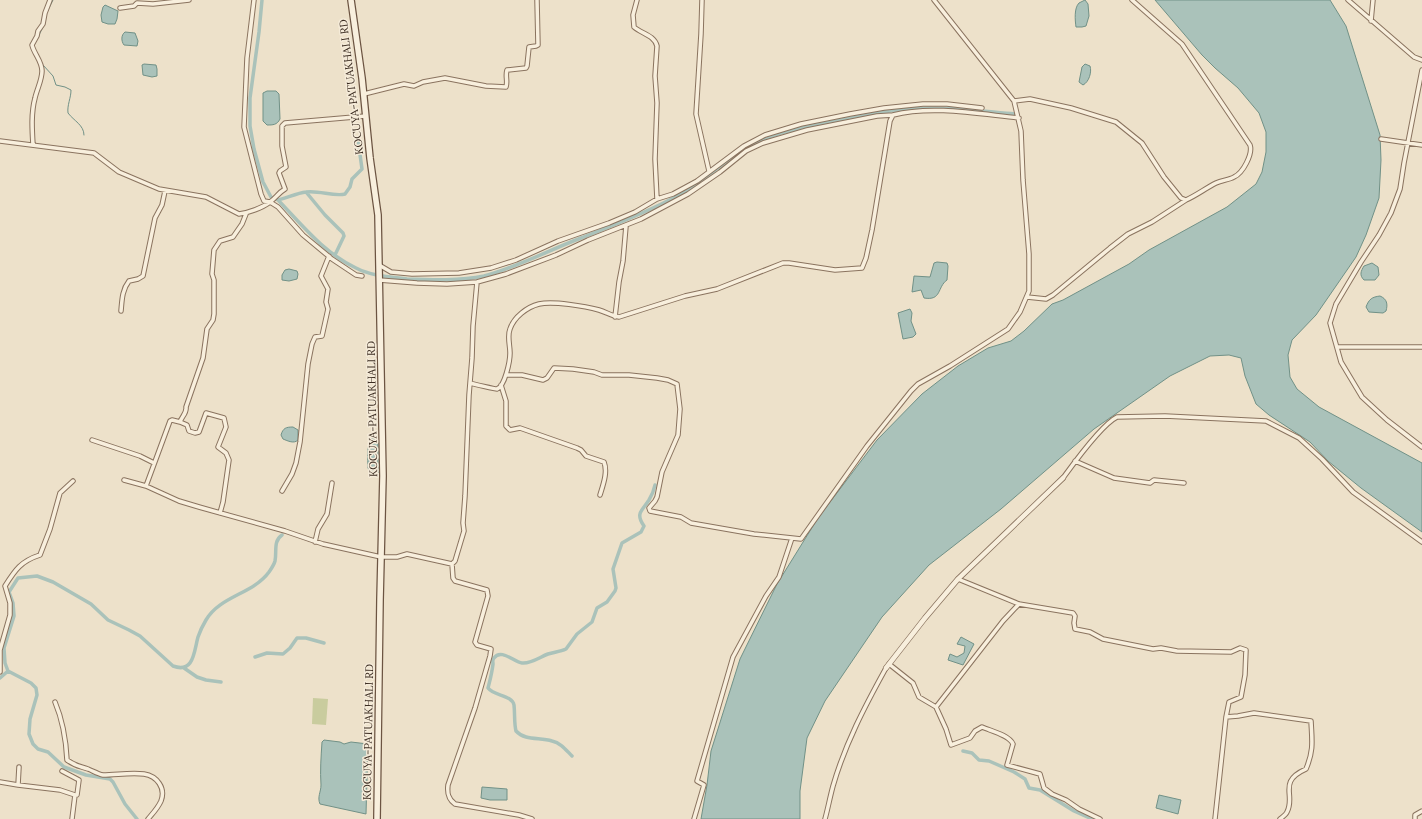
<svg xmlns="http://www.w3.org/2000/svg" width="1422" height="819" font-family="Lora,serif">
  <style>
    .green { fill: #c9cc9e }
    .water { fill: #aac2ba; stroke: #719187 }
    .lines { fill: none; stroke-linecap: round; stroke-linejoin: round }
    .stream { stroke: #719187; stroke-width: 1 }
    .canal { stroke: #aac2ba; stroke-width: 3.5 }
    .minor-casing { stroke: #8a735f; stroke-width: 5.5 }
    .tertiary-casing { stroke: #8a735f; stroke-width: 6 }
    .secondary-casing { stroke: #6c5442; stroke-width: 8 }
    .minor { stroke: #f8efdd; stroke-width: 3.5 }
    .tertiary { stroke: #f8efdd; stroke-width: 4.5 }
    .secondary { stroke: #f8efdd; stroke-width: 5.5 }
    .labels { text-anchor: middle; dominant-baseline: central; stroke-width: 3; stroke-linejoin: round; paint-order: stroke }
    .street-label { font-size: 11px; fill: #3b2c21; stroke: #f5ebd9 }
  </style>
  <rect width="100%" height="100%" fill="#ede1ca"/>
  <path class="green" d="M 313,698 L 328,699 L 326,725 L 312,724 Z"/>
  <path class="water" d="M 1085,0 L 1088,4 L 1089,16 L 1086,26 L 1082,27 L 1076,27 C 1075,20 1074,8 1079,3 C 1081,2 1083,1 1085,0 Z
    M 1155,0 L 1330,0 L 1346,26 L 1380,135 L 1381,160 L 1379,198 L 1366,235 L 1356,257 L 1316,315 L 1292,340 L 1288,355 L 1290,377 L 1297,389 L 1319,407 L 1422,463 L 1422,532 L 1361,488 L 1328,461 L 1310,442 L 1269,415 L 1256,404 L 1245,376 L 1241,358 L 1229,355 L 1210,356 L 1170,376 L 1094,429 L 1001,509 L 929,565 L 882,617 L 825,701 L 807,738 L 800,791 L 800,819 L 701,819 L 707,785 L 711,751 L 740,659 L 777,584 L 818,518 L 877,440 L 922,394 L 958,366 L 988,348 L 1011,341 L 1024,331 L 1052,304 L 1063,300 L 1129,264 L 1149,250 L 1227,207 L 1256,184 L 1262,172 L 1266,152 L 1266,132 L 1259,113 L 1238,88 L 1215,68 L 1202,55 Z
    M 105,5 L 118,11 L 117,19 L 115,24 L 108,24 L 102,22 L 101,15 L 103,7 Z
    M 125,32 L 135,33 L 138,41 L 137,46 L 124,45 C 121,41 121,35 125,32 Z
    M 144,64 L 156,65 L 157,69 L 157,76 L 152,77 L 143,75 L 142,65 Z
    M 1085,64 L 1090,66 C 1092,72 1089,82 1083,85 L 1079,82 L 1082,67 Z
    M 267,91 L 276,91 L 279,94 L 280,119 C 277,125 273,125 267,125 L 263,121 L 263,93 Z
    M 937,262 L 947,263 L 948,266 L 947,280 C 937,287 942,301 924,298 L 921,290 L 912,292 L 914,276 L 930,277 L 934,263 Z
    M 1372,263 L 1378,267 L 1379,275 L 1375,280 L 1364,280 C 1359,275 1361,271 1364,266 Z
    M 285,270 L 289,269 L 297,271 L 298,274 L 297,279 L 289,281 L 282,280 L 282,275 Z
    M 1380,296 C 1387,299 1388,304 1386,311 L 1383,313 L 1369,312 L 1366,307 C 1369,299 1372,297 1380,296 Z
    M 910,309 L 912,313 L 911,321 L 916,334 L 913,337 L 903,339 L 898,313 Z
    M 293,427 L 298,430 L 298,440 C 294,444 288,441 283,439 L 281,435 C 283,428 286,427 293,427 Z
    M 372,438 L 377,440 L 378,443 L 378,473 L 376,475 L 371,474 L 370,471 L 368,468 C 368,459 366,445 372,438 Z
    M 961,637 L 974,644 L 963,665 L 948,660 L 950,654 L 957,657 L 964,653 L 965,646 L 957,644 Z
    M 324,740 L 340,742 L 344,744 L 351,742 L 368,744 L 366,814 L 320,804 C 317,797 321,792 321,785 C 320,771 321,757 322,742 Z
    M 482,787 L 507,789 L 507,800 L 490,800 L 481,798 Z
    M 1159,795 L 1181,800 L 1178,814 L 1156,808 Z"/>
  <g class="lines">
    <path class="stream" d="M 47,12 L 53,0
      M 35,43 L 44,25
      M 43,65 L 53,76 L 56,85 L 65,87 L 71,90 C 71,98 67,105 68,113 C 74,121 84,125 84,135"/>
    <path class="canal" d="M 262,0 L 259,32 L 250,98 L 250,126 L 254,149 L 263,182 L 271,197 L 278,200 C 302,225 324,253 356,268 C 371,276 391,277 407,279 C 432,280 460,281 484,276 C 518,267 549,250 581,238 C 614,225 646,213 677,196 C 710,177 737,149 772,136 C 791,129 811,126 831,122 C 856,117 881,111 906,109 C 943,106 979,111 1015,114
      M 306,192 L 325,215 L 343,233 L 344,236 L 335,255
      M 278,200 C 287,198 297,193 306,192 C 319,190 334,197 345,194 L 350,187 L 352,179 L 362,169 L 358,140
      M 255,657 L 267,653 L 283,654 L 290,648 L 297,638 L 306,638 L 324,643
      M 184,668 L 197,677 L 206,680 L 221,682
      M 0,678 L 8,671
      M 963,751 L 972,753 L 979,760 L 989,761 L 1014,772 L 1025,779 L 1029,788 L 1040,790 L 1074,811 L 1092,819
      M 572,756 C 566,750 561,743 552,741 C 540,737 525,741 516,731 C 514,723 515,714 514,705 C 512,695 494,696 488,688 C 490,680 492,673 493,664 C 493,662 492,660 494,658 C 501,648 514,662 522,663 C 531,664 540,657 548,654 C 554,652 560,652 566,649 L 577,634 L 592,622 L 597,608 L 607,602 L 615,591 L 616,588 L 613,569 L 622,543 L 641,532 L 644,526 C 635,513 642,511 649,500 C 652,495 654,490 655,485
      M 137,819 L 125,804 L 113,782 L 110,779 L 86,775 L 64,767 L 48,752 L 38,749 L 33,744 L 29,734 L 30,719 L 37,695 L 36,688 L 31,683 L 8,671 L 5,663 L 4,648 L 14,616 L 13,603 L 9,592 L 18,578 L 37,576 L 53,582 L 91,604 L 108,620 L 129,630 L 140,636 L 173,666 C 194,674 194,651 198,637 C 200,631 203,625 206,620 C 220,596 253,594 269,572 C 271,569 274,565 275,561 C 277,552 273,541 282,535"/>
    <defs>
      <path id="minor" d="M 254,0 L 247,58 L 244,127 L 261,194 L 264,201 L 270,202 L 278,207 L 303,235 L 332,259 L 356,275 L 362,276
        M 637,0 L 633,15 L 634,27 C 642,34 654,35 657,46 L 655,76 L 657,103 L 655,159 L 657,199
        M 702,0 L 701,34 L 696,114 L 709,171
        M 1348,0 L 1414,57 L 1422,60
        M 120,8 L 134,6 L 137,3 L 153,4 L 189,0
        M 1371,21 L 1373,0
        M 1422,70 L 1404,163 L 1400,189 L 1391,213 L 1379,235 L 1361,262 L 1336,304 L 1330,323 L 1341,362 L 1362,397 L 1387,420 L 1422,447
        M 364,94 L 404,84 L 414,86 L 423,82 L 445,78 L 486,86 L 506,87 C 508,81 505,76 507,70 L 526,68 L 527,66 L 529,47 L 536,46 L 538,45 L 537,0
        M 1014,101 L 1030,99 L 1071,108 L 1116,122 L 1142,143 L 1164,177 L 1181,198 L 1186,200 C 1197,195 1206,188 1216,183 C 1222,180 1229,180 1234,177 C 1243,173 1253,154 1250,145 L 1182,44 L 1132,0
        M 1381,139 L 1422,145
        M 0,141 L 94,153 L 119,172 L 159,189 L 206,197 L 239,214 C 248,213 262,208 270,202 C 276,198 278,193 285,189 L 279,173 L 280,171 L 286,167 L 282,146 L 282,126 L 285,123 L 366,116
        M 33,145 C 32,129 31,113 35,98 C 37,89 42,80 42,71 C 42,61 34,54 32,45 L 37,36 L 38,31 L 43,24 L 45,13 L 50,0
        M 379,265 L 391,272 L 412,274 L 459,273 L 491,268 L 516,260 L 558,241 L 609,223 L 635,212 L 657,199 L 673,194 L 697,181 L 744,146 L 765,135 L 801,124 L 850,114 L 884,108 L 923,104 L 947,104 L 982,108
        M 379,280 L 417,283 L 447,284 L 477,282 L 506,274 L 556,255 L 588,240 L 641,219 L 688,194 L 720,172 L 746,151 L 763,143 L 807,130 L 877,116 L 893,115
        M 1027,297 L 1046,299 L 1053,295 L 1110,248 L 1128,234 L 1152,222 L 1186,200
        M 121,311 C 122,300 122,290 129,281 L 138,279 L 143,276 L 155,218 L 162,205 L 165,191
        M 615,317 L 619,282 L 623,261 L 626,226
        M 1337,347 L 1422,347
        M 506,375 L 522,375 L 543,380 L 547,378 L 554,368 L 573,369 L 594,372 L 602,375 L 629,375 L 657,378 L 668,380 L 677,384 L 680,409 L 678,435 L 662,472 L 657,497 L 655,501 L 649,508 L 650,511 L 681,517 L 691,523 L 754,534 L 792,538
        M 470,383 C 473,384 495,389 497,389 C 505,386 510,361 510,353 C 510,345 507,336 510,329 C 514,317 527,307 539,304 C 553,301 585,306 599,310 C 606,312 612,316 619,317 L 685,296 L 717,289 L 783,263 L 789,263 L 835,270 L 862,268 L 866,258 L 872,230 L 890,121 L 893,115 C 932,105 979,114 1019,118
        M 501,385 L 506,401 L 506,426 L 510,430 L 520,428 L 577,448 L 581,450 L 586,456 L 604,462 C 608,472 603,485 600,495
        M 180,422 L 187,425 L 189,431 L 195,433 L 199,432 L 206,413 L 224,418 L 226,427 L 218,447 L 226,453 L 229,460 L 223,502 L 220,513
        M 92,440 L 140,456 L 154,463
        M 1075,461 L 1114,478 L 1150,483 L 1154,480 L 1184,483
        M 1063,478 C 1074,463 1101,425 1117,417 L 1165,416 L 1266,421 L 1299,438 L 1322,459 L 1353,492 L 1422,542
        M 124,480 L 146,486 L 179,501 L 199,507 L 285,531 L 323,544 L 381,557 L 397,557 L 407,554 L 452,564 L 453,578 L 455,581 L 487,590 L 488,596 L 475,642 L 477,645 L 491,649 L 490,656 L 475,708 L 448,785 C 447,793 448,799 455,804 L 519,815 L 532,819
        M 146,486 L 170,421 L 172,420 L 180,422 C 182,416 187,413 186,407 L 203,358 L 207,329 L 213,320 L 214,314 L 214,280 L 212,274 L 214,250 L 220,241 L 233,237 L 242,224 L 246,214
        M 282,491 L 292,474 L 296,463 L 300,442 L 308,364 L 312,344 L 315,337 L 322,336 L 328,309 L 326,302 L 328,289 L 321,276 L 329,256
        M 315,542 L 318,529 L 327,514 L 332,483
        M 452,564 L 455,561 L 464,531 L 463,523 L 465,496 L 469,395 L 472,358 L 473,326 L 477,282
        M 958,579 L 1019,604 L 1073,613 L 1075,616 L 1074,623 L 1075,629 L 1090,632 L 1103,639 L 1153,649 L 1161,648 L 1177,651 L 1231,652 L 1240,648 L 1246,650 L 1245,675 L 1241,697 L 1229,702 L 1226,717 L 1215,819
        M 889,664 L 913,683 L 919,697 L 936,707 L 946,729 L 951,745 L 970,738 L 975,731 L 982,727 C 991,731 1009,735 1013,744 L 1007,765 L 1040,774 L 1044,788 L 1052,794 L 1066,800 L 1079,809 L 1100,819
        M 0,672 L 0,650 L 10,615 L 10,603 L 5,586 C 15,570 21,561 40,555 L 50,529 L 60,493 L 73,481
        M 55,702 C 63,721 66,740 67,760 C 75,766 79,766 88,769 C 93,771 98,774 103,775 C 116,775 131,772 144,774 C 157,776 166,788 161,801 C 158,808 153,813 148,819
        M 936,707 L 1003,621 L 1019,604
        M 1226,717 L 1238,716 L 1254,713 L 1311,721 C 1312,741 1314,750 1306,769 C 1277,782 1296,795 1287,812 C 1286,815 1282,817 1280,819
        M 19,767 L 18,785 L 60,790 L 75,795
        M 62,771 L 79,780 L 77,795 L 75,795 L 72,819
        M 0,782 L 18,785
        M 694,819 L 704,785 L 697,781 L 733,657 L 766,596 L 779,577 L 792,538 L 801,539 L 867,446 L 911,391 L 918,384 L 950,366 L 1008,329 L 1020,312 L 1029,291 L 1029,254 L 1023,180 L 1021,131 L 1014,101 L 934,0
        M 825,819 C 828,808 830,797 833,786 C 845,744 865,706 886,668
        M 1415,819 L 1415,815 L 1422,811"/>
      <path id="tertiary" d="M 886,668 L 925,618 L 958,579 L 1063,478"/>
      <path id="secondary" d="M 351,0 L 362,78 L 370,158 L 378,215 L 383,476 L 380,600 L 377,819"/>
    </defs>
    <use href="#minor" class="minor-casing"/>
    <use href="#tertiary" class="tertiary-casing"/>
    <use href="#secondary" class="secondary-casing"/>
    <use href="#minor" class="minor"/>
    <use href="#tertiary" class="tertiary"/>
    <use href="#secondary" class="secondary"/>
  </g>
  <g class="labels">
    <g class="street-label">
      <text transform="translate(351 87) rotate(-97)">KOCUYA-PATUAKHALI RD</text>
      <text transform="translate(372 409) rotate(-91)">KOCUYA-PATUAKHALI RD</text>
      <text transform="translate(368 732) rotate(-89)">KOCUYA-PATUAKHALI RD</text>
    </g>
  </g>
</svg>
